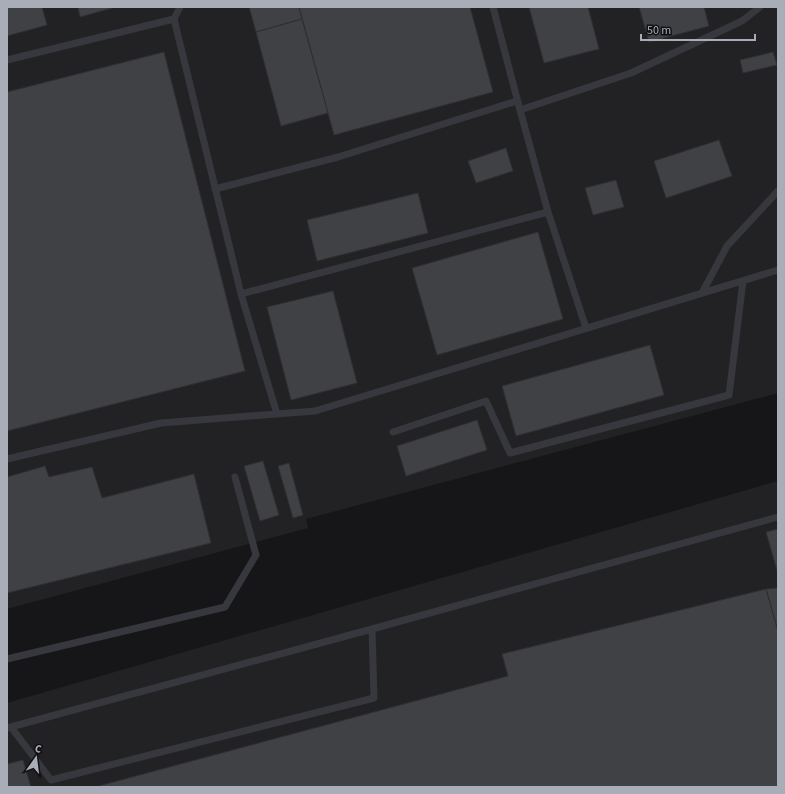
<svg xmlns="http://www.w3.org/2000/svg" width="785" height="794" font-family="'Source Sans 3',sans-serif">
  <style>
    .built { fill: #222225 }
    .building { fill: #404145; stroke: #303034 }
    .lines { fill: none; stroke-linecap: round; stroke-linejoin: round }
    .lane { stroke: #37383d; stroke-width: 7 }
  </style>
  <rect width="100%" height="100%" fill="#161618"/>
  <path class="built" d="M 7,7 L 778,7 L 778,393 L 306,519 L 308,528 L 7,609 Z
    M 778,481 L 778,787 L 7,787 L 7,703 Z"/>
  <path class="building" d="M 7,7 L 42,7 L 47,25 L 7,36 Z
    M 78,7 L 116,7 L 80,17 Z
    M 249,7 L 299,7 L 302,19 L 256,32 Z
    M 299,7 L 470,7 L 493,92 L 334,135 Z
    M 529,7 L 588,7 L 599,49 L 544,63 Z
    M 639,7 L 704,7 L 709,26 L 649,42 Z
    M 302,19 L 328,113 L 281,126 L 256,32 Z
    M 164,52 L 245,371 L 7,431 L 7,92 Z
    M 773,52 L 777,65 L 743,73 L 740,60 Z
    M 719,140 L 732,176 L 666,198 L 654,161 Z
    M 506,148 L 513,171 L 476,183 L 468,161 Z
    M 616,180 L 624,207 L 593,215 L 585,188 Z
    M 418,193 L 428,233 L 317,261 L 307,220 Z
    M 538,232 L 563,319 L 437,355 L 412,268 Z
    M 333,291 L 357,383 L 291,400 L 267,307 Z
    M 650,345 L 664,395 L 516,436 L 502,386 Z
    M 477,420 L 487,450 L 406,476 L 397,446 Z
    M 263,461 L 279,515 L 260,521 L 244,466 Z
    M 289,463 L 303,515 L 293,518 L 278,466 Z
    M 45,466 L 49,477 L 92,467 L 102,498 L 194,474 L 211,543 L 7,593 L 7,477 Z
    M 778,529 L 778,574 L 766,532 Z
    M 778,588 L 778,631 L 766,589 Z
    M 766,589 L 778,631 L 778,787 L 95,787 L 508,676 L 502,654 Z
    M 23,760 L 31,787 L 7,787 L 7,764 Z"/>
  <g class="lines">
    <path class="lane" d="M 180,7 L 174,19 L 241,294 L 277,414
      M 493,7 L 520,110 L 548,212 L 586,328
      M 7,60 L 174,19
      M 520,110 L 631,73 L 742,21 L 760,7
      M 215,189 L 338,157 L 517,101
      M 702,293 L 727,246 L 778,191
      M 241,294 L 548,212
      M 393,432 L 486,401 L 510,453 L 729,395 L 743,281
      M 7,459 L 161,423 L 315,411 L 778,270
      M 7,659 L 225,607 L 256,555 L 235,477
      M 11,727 L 51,780 L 374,698 L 372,629
      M 7,728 L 372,629 L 778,517"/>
  </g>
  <rect width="785" height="794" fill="none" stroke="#a8adb8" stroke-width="16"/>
  <g transform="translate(36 758) rotate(14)" stroke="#111113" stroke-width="3" paint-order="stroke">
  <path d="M0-3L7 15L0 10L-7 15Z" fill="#a8adb8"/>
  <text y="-6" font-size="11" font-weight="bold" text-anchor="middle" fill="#a8adb8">С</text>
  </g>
  <path d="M641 34v6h114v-6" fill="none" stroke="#a8adb8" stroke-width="2"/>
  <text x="647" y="34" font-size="12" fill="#a8adb8" stroke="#111113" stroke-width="3" paint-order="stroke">50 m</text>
</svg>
